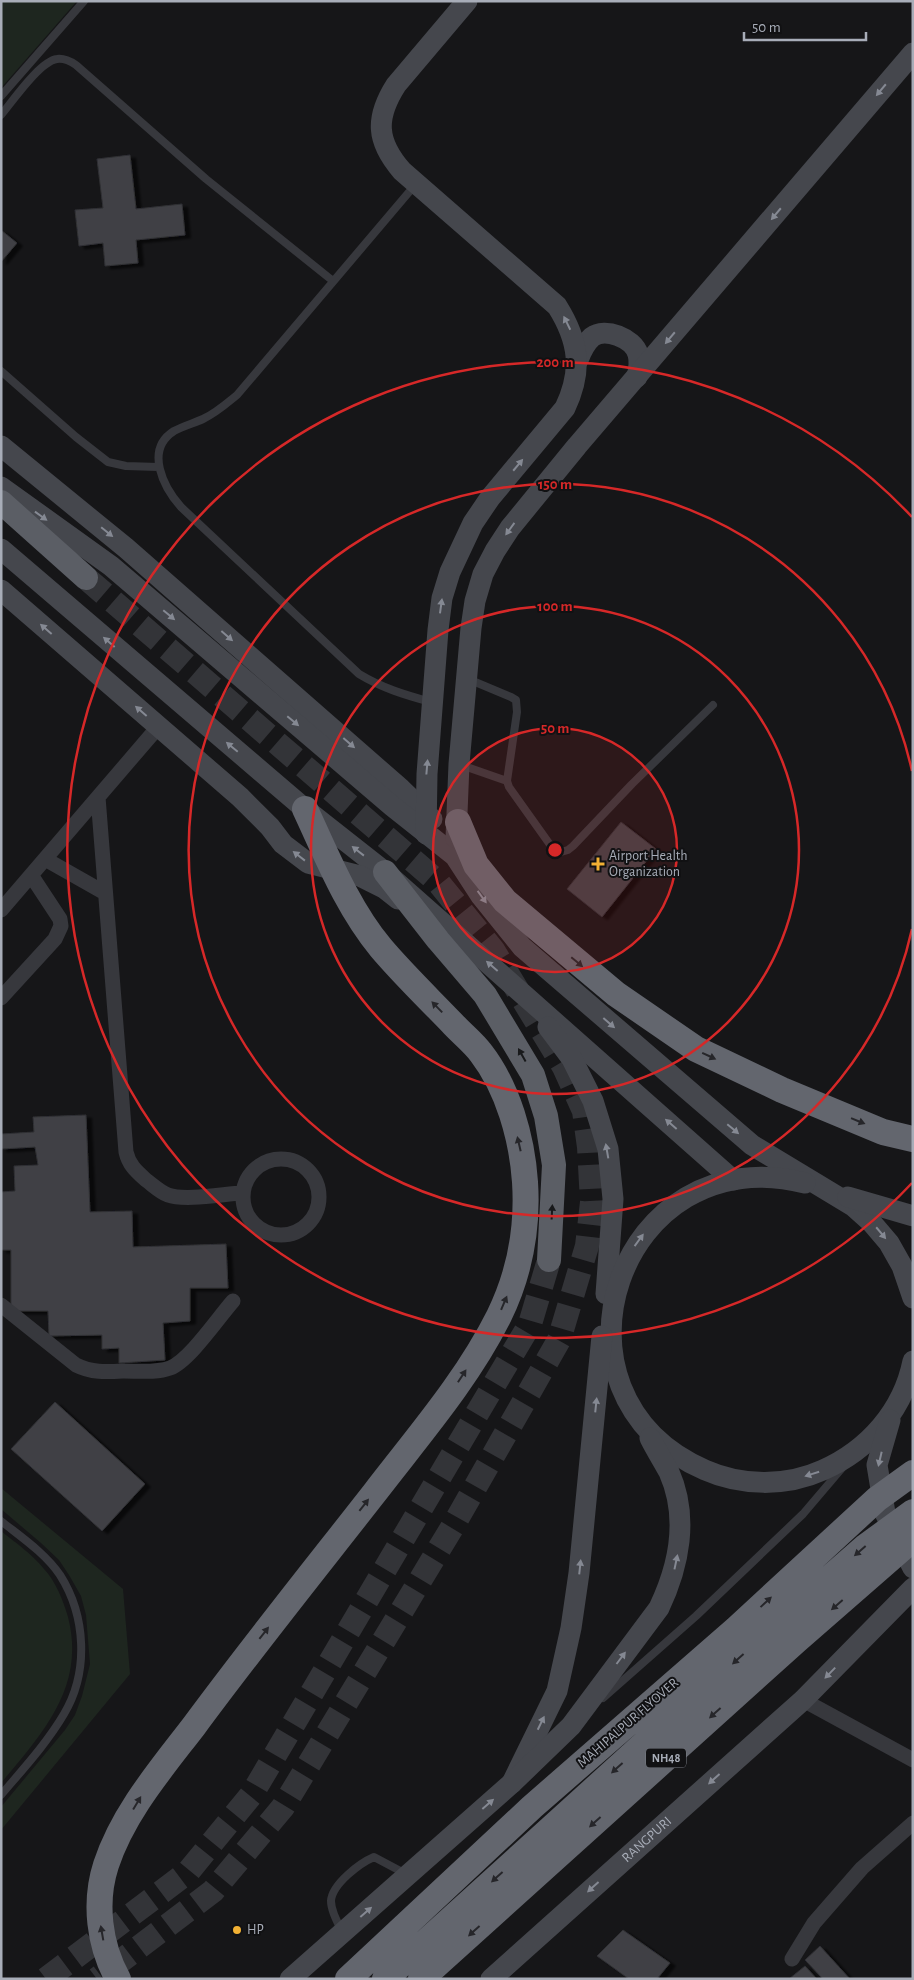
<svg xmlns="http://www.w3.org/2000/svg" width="914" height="1980" font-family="'Alegreya Sans',sans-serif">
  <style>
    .green { fill: #1e261f }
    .building { fill: #404145; stroke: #303034; filter: url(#shadow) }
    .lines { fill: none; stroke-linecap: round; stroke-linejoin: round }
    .trunk-tunnel { stroke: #333438; stroke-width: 24; stroke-dasharray: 24 12; stroke-linecap: butt }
    .service { stroke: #37383d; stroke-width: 8 }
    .minor { stroke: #37383d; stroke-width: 15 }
    .secondary { stroke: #45474d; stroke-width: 21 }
    .trunk { stroke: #5b5e65; stroke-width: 24 }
    .motorway { stroke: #63666e; stroke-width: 26 }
    .oneway { fill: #858993 }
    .oneway2 { fill: #26262a }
    .oneway3 { fill: #18191b }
    .ring { fill: none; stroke: #d62828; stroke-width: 2.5 }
    .poi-dot { fill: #f2b134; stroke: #111113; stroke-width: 2 }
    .labels { text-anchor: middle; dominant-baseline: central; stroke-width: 4; stroke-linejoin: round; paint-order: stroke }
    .shield { fill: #111113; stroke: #7b7e86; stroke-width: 1 }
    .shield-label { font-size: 12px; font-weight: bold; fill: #a8adb8 }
    .poi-label { font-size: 14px; fill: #a8adb8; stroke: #111113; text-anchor: start }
    .street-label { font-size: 14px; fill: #a8adb8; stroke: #111113 }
    .centre { fill: #d62828; stroke: #111113; stroke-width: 2.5 }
    .ring-label { font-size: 15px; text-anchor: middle; font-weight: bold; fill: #d62828; stroke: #111113; stroke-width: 4; stroke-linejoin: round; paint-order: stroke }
  </style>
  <defs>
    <filter id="shadow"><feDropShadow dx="5.5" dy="3" stdDeviation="1" flood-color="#0009"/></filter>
  </defs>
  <rect width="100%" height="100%" fill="#161618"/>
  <path class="green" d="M 1,1 L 77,1 L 1,88 Z
    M 1,1488 L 123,1589 L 130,1674 L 1,1830 L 1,1807 L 65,1730 L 75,1715 L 82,1696 L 90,1664 L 86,1615 L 81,1596 L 69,1575 L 59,1560 L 41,1543 L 1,1509 Z
    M 1,1531 C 16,1543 32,1554 44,1569 C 56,1582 63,1600 68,1617 C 86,1686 43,1733 1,1783 Z"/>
  <path class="building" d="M 130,155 L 136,209 L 182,204 L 185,235 L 136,240 L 138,263 L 105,266 L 103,243 L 79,246 L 75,210 L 103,208 L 97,159 Z
    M 1,230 L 17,243 L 1,262 Z
    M 621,822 L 656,849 L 602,917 L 567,889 Z
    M 86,1115 L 90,1212 L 132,1211 L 133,1247 L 226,1244 L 228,1288 L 190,1288 L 190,1321 L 163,1323 L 165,1360 L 119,1363 L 119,1348 L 102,1349 L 102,1335 L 49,1336 L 48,1311 L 11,1311 L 11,1250 L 1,1250 L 1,1192 L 15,1191 L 14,1166 L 38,1165 L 35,1147 L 1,1149 L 1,1134 L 34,1132 L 33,1117 Z
    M 55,1402 L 145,1484 L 102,1531 L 11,1449 Z
    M 623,1930 L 670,1963 L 657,1979 L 629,1979 L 597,1956 Z
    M 820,1946 L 850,1979 L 823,1979 L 805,1960 Z
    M 805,1966 L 817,1979 L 789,1979 Z"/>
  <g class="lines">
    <path class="trunk-tunnel" d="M 86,578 L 438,882 L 493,950 L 564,1067 L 584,1111 L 589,1147 L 592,1202 L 587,1246 L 559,1340 L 453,1526 L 283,1807 L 213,1891 L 97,1979
      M 46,1979 L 188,1872 L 252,1794 L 530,1324 L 549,1260"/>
    <path class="service" d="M 1,96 L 84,1
      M 1,115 C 12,102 40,61 57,59 C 64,58 70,61 76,65 L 206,179 L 333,281
      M 415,185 L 237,395 C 226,404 216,413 203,419 C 194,423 183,426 174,431 C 144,450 164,488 181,507 L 359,674 C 382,688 405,695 431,702
      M 1,371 L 76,437 L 108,462 L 126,466 L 158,467
      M 468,679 L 511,697 L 516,700 L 517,712 L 507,781 L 509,787 L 551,846 L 561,852 L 568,850 L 573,846 L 632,784 L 713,705
      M 461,765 L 507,781
      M 1,1521 C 21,1537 45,1553 60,1575 C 86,1616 89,1672 64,1714 C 47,1743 23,1769 1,1795
      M 603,1698 L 696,1616 L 803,1514 L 843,1467
      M 342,1931 C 337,1922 331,1911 331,1901 C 332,1884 360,1863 374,1857 L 406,1874"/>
    <path class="minor" d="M 98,797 L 126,1152 C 129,1165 136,1171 146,1180 C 153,1185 160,1192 168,1195 C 185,1201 223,1194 242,1193
      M 45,859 L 105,893
      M 1,910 L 159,726
      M 1,998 L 55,939 L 61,926 L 60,919 L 31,875
      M243 1197a38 38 0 1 1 76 0a38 38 0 1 1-76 0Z
      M 1,1305 L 76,1365 C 92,1373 106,1372 124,1371 C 138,1371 157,1373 170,1368 C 189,1361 218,1318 233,1301
      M 803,1700 L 913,1760
      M 792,1959 L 814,1923 L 862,1868 L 913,1823"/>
    <g class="secondary">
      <path d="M 578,360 C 581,352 585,343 592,337 C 605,327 633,338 638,354 C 640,361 639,369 637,377"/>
      <path d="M 1,446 L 126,548 L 401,789 L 432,819"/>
      <path d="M 1,487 L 111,566 L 392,806 L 455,856 L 481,896 L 522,947 L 752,1145 L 853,1206 L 872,1223 L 889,1243 L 902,1266 L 913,1298"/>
      <path d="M 1,549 L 305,809 L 385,872 L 733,1180"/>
      <path d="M 1,590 L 240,797 L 270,827 L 283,844 L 308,863 L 360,876 L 384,888 L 398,899"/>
      <path d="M 426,834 L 427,774 L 438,630 L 442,598 L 450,572 L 473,523 L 490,498 L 565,408 C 583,370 579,341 557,306 L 402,171 C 376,141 375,118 396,85 L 467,1"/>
      <path d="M 456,838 L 459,764 L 471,628 L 475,601 L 483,574 L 495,551 L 510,528 L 577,446 L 913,53"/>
      <path d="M 548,1027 L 572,1059 L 593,1101 L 608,1149 L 613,1199 L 606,1294"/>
      <path d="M 805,1183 C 619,1136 531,1394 705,1470 C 741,1486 786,1487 823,1470 C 868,1450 903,1411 913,1361"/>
      <path d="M 848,1197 L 913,1216"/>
      <path d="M 890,1420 L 877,1465 L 885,1513 L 913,1568"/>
      <path d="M 512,1783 L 557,1691 L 571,1628 L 579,1573 L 602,1336"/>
      <path d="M 290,1979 L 512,1783 L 571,1726 L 659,1608 C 679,1566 689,1517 669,1472 C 663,1461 656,1450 650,1438"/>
      <path id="s1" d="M 491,1979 L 803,1700 L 913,1588"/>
    </g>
    <path class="trunk" d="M 1,502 L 86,578
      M 385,872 L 438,940 L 485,995 L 533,1075 L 546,1116 L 554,1165 L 549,1260"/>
    <path class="motorway" d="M 458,822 L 476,865 L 505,901 L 616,994 L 696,1049 L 782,1090 L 883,1132 L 913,1139
      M 118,1979 C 99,1945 94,1902 106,1865 C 123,1813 161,1769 194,1726 C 253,1646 315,1569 376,1491 C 419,1435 467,1380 499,1316 C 519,1275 528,1228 525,1182 C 522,1138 508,1088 481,1053 C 473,1042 461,1033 452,1023 C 428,998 403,974 381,948 C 347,907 327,856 305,809
      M 348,1979 L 532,1807 L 736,1629 L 877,1499 L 913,1473
      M 385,1979 L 743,1654 L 865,1547 L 913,1512
      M 421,1979 L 797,1640 L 913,1539"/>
  </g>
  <defs><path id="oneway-solid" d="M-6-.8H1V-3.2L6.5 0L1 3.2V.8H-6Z" transform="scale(1.25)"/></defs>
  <g class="oneway">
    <use href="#oneway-solid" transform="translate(881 90) rotate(130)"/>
    <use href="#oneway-solid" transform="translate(776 214) rotate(130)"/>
    <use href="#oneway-solid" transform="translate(567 323) rotate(-116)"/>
    <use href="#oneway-solid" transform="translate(670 338) rotate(130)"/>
    <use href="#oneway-solid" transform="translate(518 465) rotate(-50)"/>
    <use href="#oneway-solid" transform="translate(41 516) rotate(36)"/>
    <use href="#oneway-solid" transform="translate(510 529) rotate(126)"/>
    <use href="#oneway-solid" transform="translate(107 532) rotate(39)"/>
    <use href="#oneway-solid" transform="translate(441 606) rotate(-82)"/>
    <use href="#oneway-solid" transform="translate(169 615) rotate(40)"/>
    <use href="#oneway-solid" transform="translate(46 629) rotate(-139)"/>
    <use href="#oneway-solid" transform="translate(227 636) rotate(41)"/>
    <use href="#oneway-solid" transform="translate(109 642) rotate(-139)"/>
    <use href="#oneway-solid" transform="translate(141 711) rotate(-139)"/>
    <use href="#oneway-solid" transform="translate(293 721) rotate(40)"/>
    <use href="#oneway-solid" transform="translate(349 743) rotate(41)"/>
    <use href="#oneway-solid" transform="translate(232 747) rotate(-140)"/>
    <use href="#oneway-solid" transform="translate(427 767) rotate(-85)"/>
    <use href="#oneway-solid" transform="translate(358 851) rotate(-142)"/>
    <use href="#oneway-solid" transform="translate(299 856) rotate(-142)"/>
    <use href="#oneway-solid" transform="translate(482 897) rotate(54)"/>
    <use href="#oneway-solid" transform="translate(492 966) rotate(-139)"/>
    <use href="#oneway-solid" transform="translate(609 1023) rotate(41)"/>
    <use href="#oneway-solid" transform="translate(671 1124) rotate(-139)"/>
    <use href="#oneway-solid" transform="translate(733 1129) rotate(40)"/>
    <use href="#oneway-solid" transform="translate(607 1151) rotate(-100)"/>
    <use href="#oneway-solid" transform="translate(881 1233) rotate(50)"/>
    <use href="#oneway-solid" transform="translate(639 1240) rotate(-54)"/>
    <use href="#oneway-solid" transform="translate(596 1405) rotate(-84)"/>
    <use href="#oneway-solid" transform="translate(880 1459) rotate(103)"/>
    <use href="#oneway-solid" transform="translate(812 1474) rotate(162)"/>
    <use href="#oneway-solid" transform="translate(676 1562) rotate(-78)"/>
    <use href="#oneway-solid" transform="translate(580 1567) rotate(-84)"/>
    <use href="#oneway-solid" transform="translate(621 1658) rotate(-53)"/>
    <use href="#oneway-solid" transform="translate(830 1673) rotate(134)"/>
    <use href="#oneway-solid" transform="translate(541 1723) rotate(-64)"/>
    <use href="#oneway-solid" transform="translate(714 1779) rotate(138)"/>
    <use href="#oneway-solid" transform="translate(488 1804) rotate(-41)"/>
    <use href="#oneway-solid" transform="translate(593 1887) rotate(138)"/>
    <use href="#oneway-solid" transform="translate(366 1912) rotate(-41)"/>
  </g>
  <g class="oneway2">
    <use href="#oneway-solid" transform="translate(577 962) rotate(40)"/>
    <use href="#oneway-solid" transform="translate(437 1007) rotate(-134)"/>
    <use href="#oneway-solid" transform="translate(709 1056) rotate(25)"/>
    <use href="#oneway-solid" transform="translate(858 1121) rotate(22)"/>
    <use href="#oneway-solid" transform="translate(519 1144) rotate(-103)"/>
    <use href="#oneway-solid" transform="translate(504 1303) rotate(-67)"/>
    <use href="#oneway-solid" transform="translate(462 1376) rotate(-57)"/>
    <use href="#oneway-solid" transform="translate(364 1505) rotate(-52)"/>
    <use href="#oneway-solid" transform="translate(860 1551) rotate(139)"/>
    <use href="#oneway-solid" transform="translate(766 1602) rotate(-43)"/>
    <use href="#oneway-solid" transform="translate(837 1605) rotate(139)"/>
    <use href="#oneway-solid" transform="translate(264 1633) rotate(-52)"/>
    <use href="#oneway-solid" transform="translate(738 1659) rotate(138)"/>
    <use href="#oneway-solid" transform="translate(715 1713) rotate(138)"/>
    <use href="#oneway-solid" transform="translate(617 1768) rotate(138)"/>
    <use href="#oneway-solid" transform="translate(137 1803) rotate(-59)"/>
    <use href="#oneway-solid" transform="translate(595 1822) rotate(138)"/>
    <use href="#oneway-solid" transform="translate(497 1877) rotate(138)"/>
    <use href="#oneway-solid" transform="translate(474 1931) rotate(138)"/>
    <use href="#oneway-solid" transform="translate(102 1933) rotate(-100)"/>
  </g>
  <g class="oneway3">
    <use href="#oneway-solid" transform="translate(522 1055) rotate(-119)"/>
    <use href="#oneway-solid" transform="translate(552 1212) rotate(-87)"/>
  </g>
  <circle cx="555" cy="850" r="122" fill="#d62828" fill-opacity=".12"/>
  <g class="ring">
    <circle cx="555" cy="850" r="122"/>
    <circle cx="555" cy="850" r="244"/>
    <path d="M912 929A366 366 0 1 1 912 771"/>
    <path d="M912 1183A488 488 0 1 1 912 517"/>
  </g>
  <g class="poi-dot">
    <path d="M595.5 856.5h5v5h5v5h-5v5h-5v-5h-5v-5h5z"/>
    <circle cx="237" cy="1930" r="5"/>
  </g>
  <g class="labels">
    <rect class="shield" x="646" y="1748.5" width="40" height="19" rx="4"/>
    <g class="shield-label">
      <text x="666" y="1758">NH48</text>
    </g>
    <g class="poi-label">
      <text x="609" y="856">Airport Health<tspan x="609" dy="16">Organization</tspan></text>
      <text x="247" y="1930">HP</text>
    </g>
    <g class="street-label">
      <text transform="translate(628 1723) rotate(-41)">MAHIPALPUR FLYOVER</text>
      <text stroke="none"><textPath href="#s1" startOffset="209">RANGPURI</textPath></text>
    </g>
  </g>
  <circle cx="555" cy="850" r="8" class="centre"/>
  <g class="ring-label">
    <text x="555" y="367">200 m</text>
    <text x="555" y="489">150 m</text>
    <text x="555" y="611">100 m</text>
    <text x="555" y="733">50 m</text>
  </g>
  <rect width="914" height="1980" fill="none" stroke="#a8adb8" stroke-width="5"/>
  <path d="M744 32v8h122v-8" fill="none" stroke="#a8adb8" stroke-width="2.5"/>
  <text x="752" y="32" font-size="15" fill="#a8adb8" stroke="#111113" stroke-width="4" paint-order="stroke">50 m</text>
</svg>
